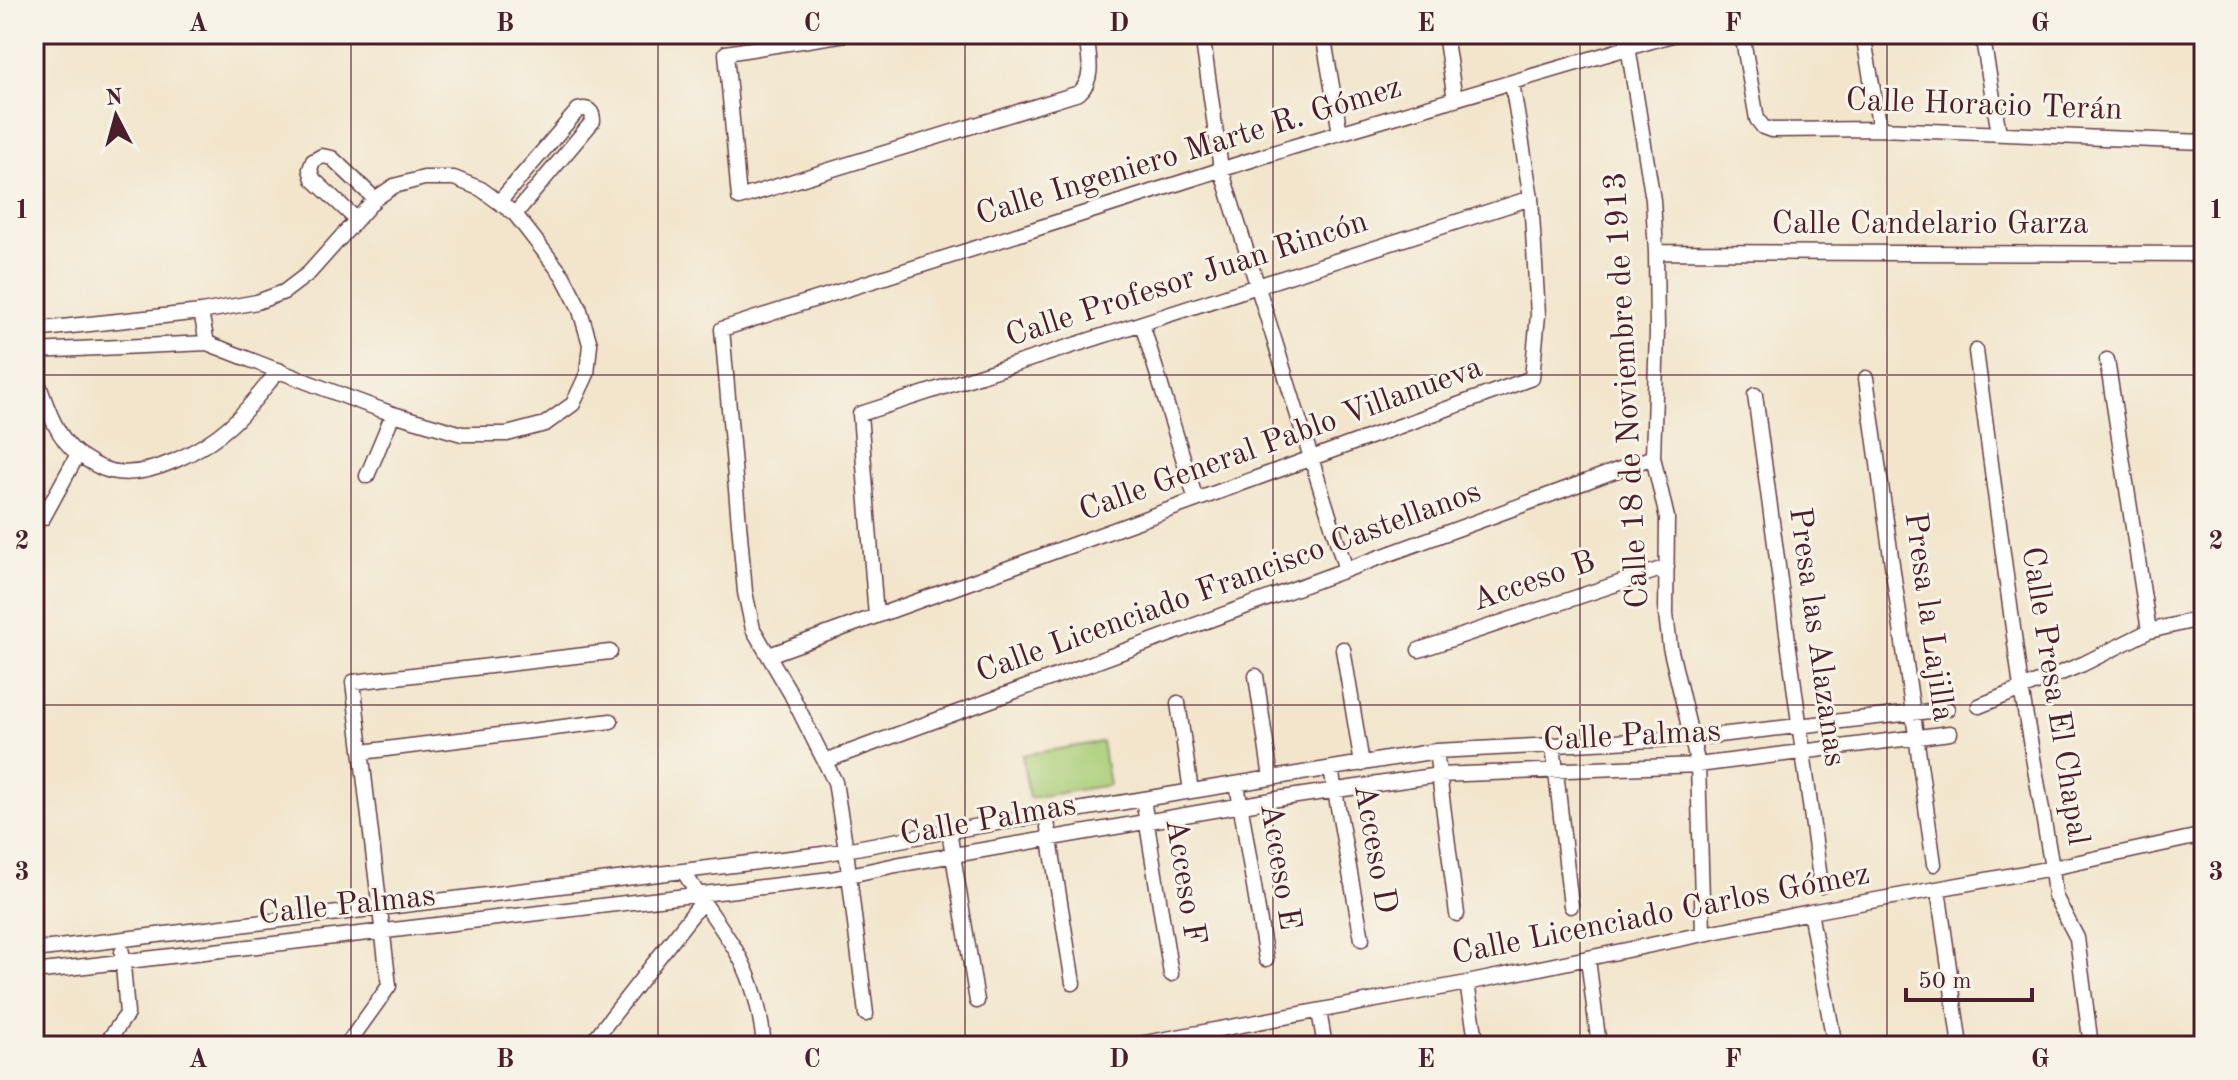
<svg xmlns="http://www.w3.org/2000/svg" width="2238" height="1080" font-family="'Old Standard TT',serif">
  <style>
    .green { fill: #a9cd76; stroke: #7a7650; stroke-width: 2 }
    .lines { fill: none; stroke-linecap: round; stroke-linejoin: round }
    .street-casing { stroke: #633d43; stroke-width: 17 }
    .street { stroke: #fff; stroke-width: 14 }
    .grid { fill: none; stroke: #4a1f2b; stroke-width: 2; stroke-opacity: 0.55 }
    .labels { text-anchor: middle; dominant-baseline: central; stroke-width: 6; stroke-linejoin: round; paint-order: stroke }
    .street-label { font-size: 32px; fill: #4a1f2b; stroke: #f7f3e8 }
    .neatline { fill: none; stroke: #4a1f2b; stroke-width: 3 }
    .grid-label { font-size: 26px; text-anchor: middle; font-weight: bold; fill: #4a1f2b }
  </style>
  <rect width="100%" height="100%" fill="#f7f3e8"/>
  <filter id="ink" filterUnits="userSpaceOnUse"><feTurbulence type="fractalNoise" baseFrequency=".0125" numOctaves="2"/><feDisplacementMap in="SourceGraphic" scale="16" xChannelSelector="R" yChannelSelector="G"/><feConvolveMatrix kernelMatrix="1 2 1 2 8 2 1 2 1" color-interpolation-filters="sRGB"/></filter>
  <filter id="wash" filterUnits="userSpaceOnUse"><feTurbulence type="fractalNoise" baseFrequency=".006" numOctaves="4" result="noise"/><feDisplacementMap in="SourceGraphic" scale="32" xChannelSelector="R" yChannelSelector="G"/><feGaussianBlur stdDeviation="1.8" result="paint"/><feColorMatrix in="noise" values="0 0 0 0 0 0 0 0 0 0 0 0 0 0 0 0 0 1.4 0 .05"/><feComposite in="paint" operator="in"/></filter>
  <g filter="url(#wash)">
    <rect width="100%" height="100%" fill="#f2e5cc"/>
    <path class="green" d="M 1102,742 L 1109,785 L 1029,798 L 1022,755 Z"/>
  </g>
  <g filter="url(#ink)">
    <g class="lines">
      <defs>
        <path id="street" d="M 846,34 L 726,53 L 739,198 L 1079,93 C 1096,78 1088,55 1086,34
          M 1202,34 L 1221,169 L 1346,570
          M 1323,34 L 1340,133
          M 1445,34 L 1455,100
          M 1626,34 L 1653,200 L 1656,252 L 1657,331 L 1653,457 L 1667,518 L 1666,614 L 1670,647 L 1698,765 L 1703,933
          M 1742,34 L 1757,119 L 1763,127 L 1771,130 L 1880,129 L 2204,142
          M 1863,34 L 1880,129
          M 1982,34 L 1999,133
          M 500,201 L 578,110 C 588,107 593,111 593,121 L 515,214
          M 356,219 L 313,179 L 310,169 L 313,161 L 322,156 L 332,158 L 375,199
          M 1656,252 L 2204,254
          M 201,312 L 207,343 C 269,367 331,392 393,414 L 367,476
          M 1142,324 L 1196,500
          M 34,330 L 201,312 L 257,302 L 284,292 L 309,273 L 375,199 L 394,186 L 424,178 L 454,178 L 481,189 L 515,214 L 563,276 L 579,307 L 590,344 L 587,374 L 573,404 L 545,424 L 507,434 L 462,434 L 393,414
          M 34,351 L 207,343
          M 1976,351 L 2021,688 L 2052,868 L 2055,896 L 2077,938 L 2091,1046
          M 2107,360 L 2149,631
          M 34,371 C 44,398 54,436 78,454 L 43,518
          M 1866,378 L 1934,864
          M 1755,395 L 1821,886
          M 78,454 C 88,460 99,469 111,471 C 148,480 203,450 230,426 C 248,410 263,389 279,370
          M 876,616 L 860,414 L 1531,198
          M 1343,649 L 1362,764
          M 1419,650 L 1667,567
          M 769,655 L 1532,378 L 1538,315 L 1531,198 L 1512,83
          M 1256,676 L 1271,778
          M 1178,703 L 1191,791
          M 1979,706 L 2083,664 L 2149,631 L 2204,618
          M 1553,745 L 1571,906
          M 1436,751 L 1457,914
          M 362,752 L 611,721
          M 825,761 L 1653,457
          M 1331,769 L 1362,939
          M 1237,784 L 1266,959
          M 1143,799 L 1171,974
          M 1046,815 L 1073,983
          M 949,831 L 977,1001
          M 684,872 C 700,899 720,924 736,951 C 753,979 761,1013 764,1046
          M 1938,889 L 1960,1046
          M 1810,912 L 1835,1046
          M 34,950 L 823,854 L 949,831 L 1436,751 L 1692,738 L 1947,709
          M 1588,959 L 1599,1046
          M 34,972 L 831,879 L 896,865 L 1283,798 L 1439,775 L 1698,765 L 1950,733
          M 1467,983 L 1477,1046
          M 1319,1011 L 1325,1046
          M 866,1014 L 846,850 L 835,782 L 791,694 L 753,629 L 745,592 L 722,329 L 1292,147 L 1675,34
          M 104,1046 L 127,1014 L 122,952
          M 346,1046 L 389,986 L 353,682 L 610,652
          M 589,1046 L 702,902
          M 1077,1046 L 1080,1045
          M 1129,1046 L 1467,983 L 1810,912 L 2052,868 L 2204,835"/>
      </defs>
      <use href="#street" class="street-casing"/>
      <use href="#street" class="street"/>
    </g>
  </g>
  <path class="grid" d="M 351,34 L 351,1046M 658,34 L 658,1046M 965,34 L 965,1046M 1273,34 L 1273,1046M 1580,34 L 1580,1046M 1887,34 L 1887,1046M 34,375 L 2204,375M 34,705 L 2204,705"/>
  <g class="labels">
    <g class="street-label">
      <text transform="translate(1984 106) rotate(2)">Calle Horacio Terán</text>
      <text transform="translate(1189 152) rotate(-17)">Calle Ingeniero Marte R. Gómez</text>
      <text x="1930" y="225">Calle Candelario Garza</text>
      <text transform="translate(1187 280) rotate(-18)">Calle Profesor Juan Rincón</text>
      <text transform="translate(1628 390) rotate(-93)">Calle 18 de Noviembre de 1913</text>
      <text transform="translate(1281 440) rotate(-20)">Calle General Pablo Villanueva</text>
      <text transform="translate(1534 582) rotate(-19)">Acceso B</text>
      <text transform="translate(1229 583) rotate(-20)">Calle Licenciado Francisco Castellanos</text>
      <text transform="translate(1928 617) rotate(82)">Presa la Lajilla</text>
      <text transform="translate(1816 637) rotate(82)">Presa las Alazanas</text>
      <text transform="translate(2054 696) rotate(81)">Calle Presa El Chapal</text>
      <text transform="translate(1632 737) rotate(-3)">Calle Palmas</text>
      <text transform="translate(988 821) rotate(-10)">Calle Palmas</text>
      <text transform="translate(1374 849) rotate(80)">Acceso D</text>
      <text transform="translate(1279 867) rotate(81)">Acceso E</text>
      <text transform="translate(1184 882) rotate(81)">Acceso F</text>
      <text transform="translate(347 906) rotate(-6)">Calle Palmas</text>
      <text transform="translate(1661 915) rotate(-11)">Calle Licenciado Carlos Gómez</text>
    </g>
  </g>
  <rect width="2238" height="1080" fill="none" stroke="#f7f3e8" stroke-width="88"/>
  <g transform="translate(116 116) rotate(354)" stroke="#f7f3e8" stroke-width="6" paint-order="stroke">
  <path d="M0-6L14 30L0 20L-14 30Z" fill="#4a1f2b"/>
  <text y="-12" font-size="22" font-weight="bold" text-anchor="middle" fill="#4a1f2b">N</text>
  </g>
  <path d="M1906 988v12h126v-12" fill="none" stroke="#4a1f2b" stroke-width="4"/>
  <text x="1918" y="988" font-size="24" fill="#4a1f2b" stroke="#f7f3e8" stroke-width="6" paint-order="stroke">50 m</text>
  <rect x="44" y="44" width="2150" height="992" class="neatline"/>
  <g class="grid-label">
    <text x="198" y="31">A</text>
    <text x="505" y="31">B</text>
    <text x="812" y="31">C</text>
    <text x="1119" y="31">D</text>
    <text x="1426" y="31">E</text>
    <text x="1733" y="31">F</text>
    <text x="2040" y="31">G</text>
    <text x="22" y="218">1</text>
    <text x="2216" y="218">1</text>
    <text x="22" y="549">2</text>
    <text x="2216" y="549">2</text>
    <text x="22" y="880">3</text>
    <text x="2216" y="880">3</text>
    <text x="198" y="1067">A</text>
    <text x="505" y="1067">B</text>
    <text x="812" y="1067">C</text>
    <text x="1119" y="1067">D</text>
    <text x="1426" y="1067">E</text>
    <text x="1733" y="1067">F</text>
    <text x="2040" y="1067">G</text>
  </g>
</svg>
